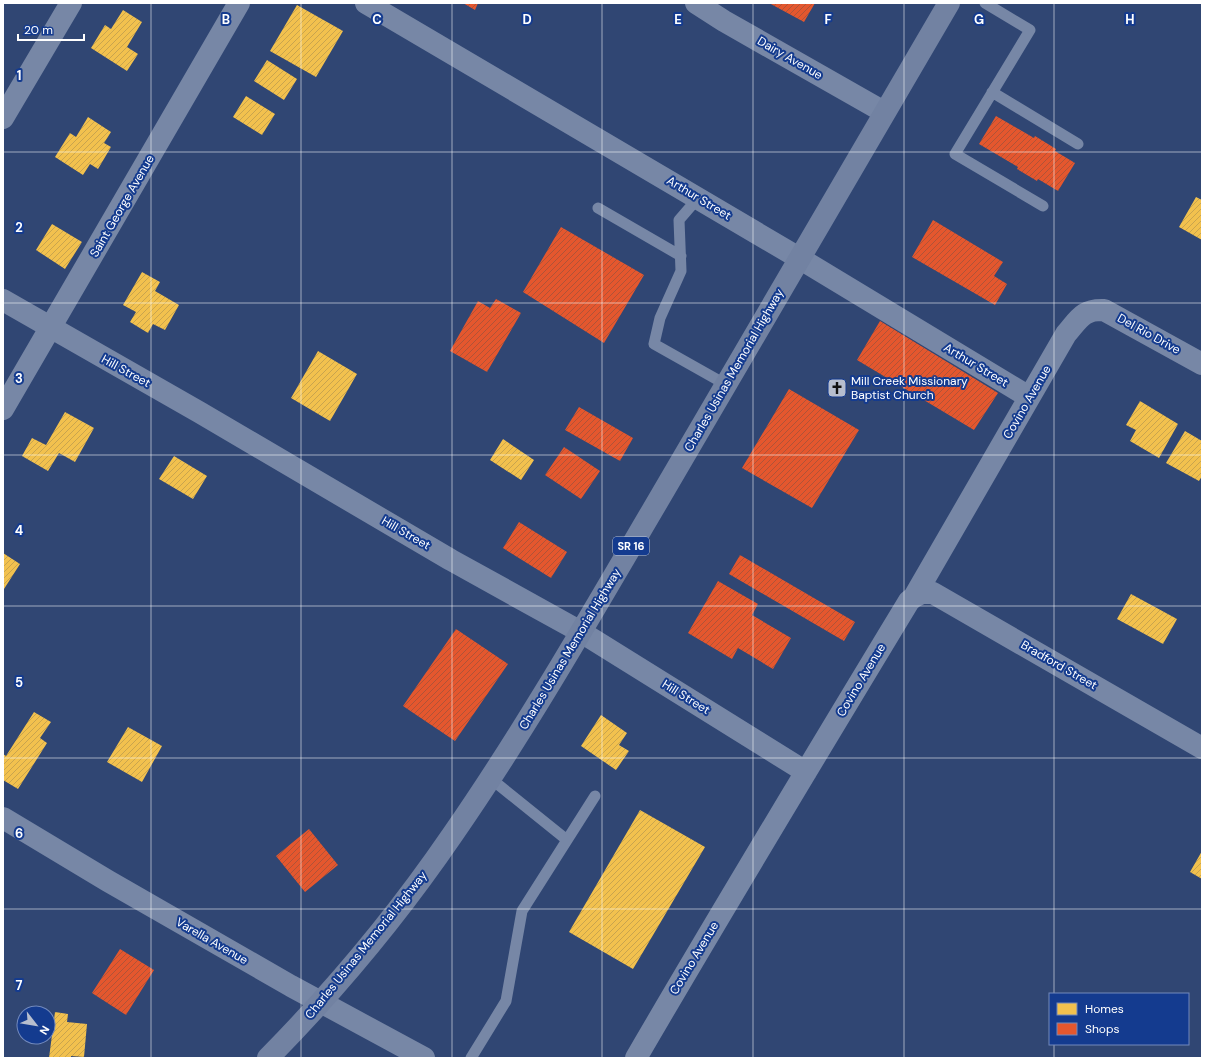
<svg xmlns="http://www.w3.org/2000/svg" width="1205" height="1061" font-family="'DM Sans',sans-serif">
  <style>
    .homes { fill: url(#homes-hatch) }
    .shops { fill: url(#shops-hatch) }
    .lines { fill: none; stroke-linecap: round; stroke-linejoin: round }
    .service { stroke: #7787a6; stroke-width: 11 }
    .minor { stroke: #7787a6; stroke-width: 22 }
    .tertiary { stroke: #7787a6; stroke-width: 22 }
    .trunk { stroke: #7282a2; stroke-width: 22 }
    .grid { fill: none; stroke: #fff; stroke-width: 1; stroke-opacity: 0.55 }
    .labels { text-anchor: middle; dominant-baseline: central; stroke-width: 4; stroke-linejoin: round; paint-order: stroke }
    .shield { fill: #143b8f; stroke: #b8c4dd; stroke-width: 1 }
    .shield-label { font-size: 11px; font-weight: bold; fill: #fff }
    .street-label { font-size: 12px; fill: #fff; stroke: #143b8f }
    .poi-label { font-size: 12px; fill: #fff; stroke: #143b8f; text-anchor: start }
    .grid-label { font-size: 13px; text-anchor: middle; font-weight: bold; fill: #fff; stroke: #143b8f; stroke-width: 4; stroke-linejoin: round; paint-order: stroke }
  </style>
  <defs>
    <pattern id="homes-hatch" width="6" height="6" patternUnits="userSpaceOnUse"><rect width="6" height="6" fill="#f2c14e"/><path d="M-1 1l2-2M0 6l6-6M5 7l2-2" fill="none" stroke="#c8a44e"/></pattern>
    <pattern id="shops-hatch" width="6" height="6" patternUnits="userSpaceOnUse"><rect width="6" height="6" fill="#e4572e"/><path d="M-1 1l2-2M0 6l6-6M5 7l2-2" fill="none" stroke="#af5338"/></pattern>
  </defs>
  <rect width="100%" height="100%" fill="#304673"/>
  <path class="homes" d="M 297,5 L 343,31 L 316,77 L 270,51 Z
    M 123,10 L 142,22 L 127,47 L 138,54 L 127,71 L 91,48 L 105,25 L 111,29 Z
    M 267,60 L 297,79 L 284,100 L 254,81 Z
    M 246,96 L 275,114 L 262,135 L 233,117 Z
    M 88,117 L 111,132 L 104,143 L 111,147 L 98,169 L 90,164 L 83,175 L 55,157 L 70,133 L 76,137 Z
    M 1196,197 L 1202,200 L 1202,240 L 1179,227 Z
    M 52,224 L 82,242 L 65,269 L 36,250 Z
    M 142,272 L 160,282 L 155,291 L 179,305 L 165,330 L 153,324 L 148,333 L 130,322 L 136,312 L 123,305 Z
    M 318,351 L 357,374 L 330,421 L 291,398 Z
    M 1140,401 L 1178,424 L 1159,458 L 1130,441 L 1136,430 L 1126,425 Z
    M 65,412 L 94,428 L 75,462 L 59,453 L 48,471 L 22,456 L 32,438 L 46,445 Z
    M 1185,431 L 1202,441 L 1202,476 L 1199,481 L 1166,463 Z
    M 503,439 L 534,460 L 521,480 L 490,460 Z
    M 174,456 L 207,476 L 193,499 L 159,479 Z
    M 3,553 L 20,564 L 4,589 L 3,588 Z
    M 1131,594 L 1177,619 L 1163,644 L 1117,619 Z
    M 34,712 L 51,722 L 40,738 L 47,743 L 18,789 L 3,780 L 3,754 L 6,756 Z
    M 601,715 L 627,733 L 619,745 L 629,751 L 616,770 L 581,746 Z
    M 128,727 L 162,746 L 142,782 L 107,762 Z
    M 640,810 L 705,847 L 633,969 L 569,932 Z
    M 1202,851 L 1202,879 L 1190,872 Z
    M 55,1012 L 68,1014 L 67,1022 L 87,1024 L 84,1057 L 71,1056 L 71,1058 L 49,1058 Z"/>
  <path class="shops" d="M 463,3 L 478,3 L 475,10 Z
    M 769,3 L 815,3 L 804,22 Z
    M 996,116 L 1034,138 L 1035,136 L 1056,149 L 1055,151 L 1075,163 L 1058,191 L 1038,179 L 1037,181 L 1017,169 L 1018,167 L 979,144 Z
    M 933,220 L 1003,262 L 994,276 L 1007,284 L 995,305 L 912,257 Z
    M 561,227 L 644,275 L 604,343 L 523,292 Z
    M 496,299 L 521,313 L 487,372 L 450,351 L 478,301 L 490,308 Z
    M 880,321 L 998,393 L 974,430 L 857,360 Z
    M 789,389 L 859,430 L 812,508 L 742,468 Z
    M 579,407 L 633,438 L 620,461 L 565,430 Z
    M 564,447 L 600,471 L 581,499 L 545,475 Z
    M 519,522 L 567,552 L 551,578 L 503,548 Z
    M 740,555 L 855,622 L 844,641 L 729,574 Z
    M 718,581 L 758,604 L 752,615 L 791,638 L 773,669 L 738,648 L 732,659 L 688,633 Z
    M 456,629 L 508,664 L 455,741 L 403,706 Z
    M 309,829 L 338,865 L 305,892 L 276,856 Z
    M 120,949 L 154,970 L 126,1015 L 92,993 Z"/>
  <g class="lines">
    <path class="service" d="M 985,3 L 1030,30 L 955,154 L 1043,206
      M 992,92 L 1078,144
      M 698,198 L 679,220 L 681,271 L 660,318 L 654,344 L 725,384
      M 598,208 L 681,256
      M 490,778 L 567,840
      M 471,1058 L 506,1001 L 522,911 L 595,796"/>
    <path class="minor" d="M 366,3 L 799,258 L 1029,397
      M 696,3 L 724,21 L 884,112
      M 3,118 L 71,3
      M 3,300 L 199,412 L 451,560 L 581,632 L 806,772
      M 3,409 L 239,3
      M 914,597 L 922,593 L 933,593 L 1202,748
      M 636,1058 C 725,905 817,753 909,601 L 914,597 L 1066,334 C 1079,319 1083,309 1104,310 L 1202,364"/>
    <path class="tertiary" d="M 3,818 L 108,881 L 291,986 L 424,1058"/>
    <path class="trunk" d="M 268,1058 C 335,990 399,913 453,834 C 525,730 588,620 652,511 C 751,341 849,171 949,3"/>
  </g>
  <path class="grid" d="M 151,3 L 151,1058M 301,3 L 301,1058M 452,3 L 452,1058M 602,3 L 602,1058M 753,3 L 753,1058M 904,3 L 904,1058M 1054,3 L 1054,994M 3,152 L 1202,152M 3,303 L 1202,303M 3,455 L 1202,455M 3,606 L 1202,606M 3,758 L 1202,758M 3,909 L 1202,909M 1054,1044 L 1054,1058"/>
  <defs>
    <symbol id="church-square" viewBox="-11 -11 22 22"><rect x="-9" y="-9" width="18" height="18" rx="4" fill="#b7bece" stroke="#143b8f"/><path d="M-1.2-6h2.4v3.5h3.3v2.4h-3.3V6h-2.4V-.1h-3.3v-2.4h3.3Z" fill="#111"/></symbol>
  </defs>
  <g fill-rule="evenodd">
    <use href="#church-square" x="826" y="377" width="22" height="22"/>
  </g>
  <g class="labels">
    <rect class="shield" x="613" y="537" width="36" height="18" rx="3"/>
    <g class="shield-label">
      <text x="631" y="546">SR 16</text>
    </g>
    <g class="street-label">
      <text transform="translate(790 58) rotate(30)">Dairy Avenue</text>
      <text transform="translate(699 198) rotate(31)">Arthur Street</text>
      <text transform="translate(122 206) rotate(-60)">Saint George Avenue</text>
      <text transform="translate(1149 334) rotate(29)">Del Rio Drive</text>
      <text transform="translate(976 365) rotate(31)">Arthur Street</text>
      <text transform="translate(734 370) rotate(-60)">Charles Usinas Memorial Highway</text>
      <text transform="translate(126 371) rotate(29)">Hill Street</text>
      <text transform="translate(1027 402) rotate(-60)">Covino Avenue</text>
      <text transform="translate(406 533) rotate(30)">Hill Street</text>
      <text transform="translate(570 649) rotate(-59)">Charles Usinas Memorial Highway</text>
      <text transform="translate(1059 665) rotate(30)">Bradford Street</text>
      <text transform="translate(861 680) rotate(-59)">Covino Avenue</text>
      <text transform="translate(686 697) rotate(32)">Hill Street</text>
      <text transform="translate(212 941) rotate(30)">Varella Avenue</text>
      <text transform="translate(366 945) rotate(-51)">Charles Usinas Memorial Highway</text>
      <text transform="translate(694 958) rotate(-59)">Covino Avenue</text>
    </g>
    <g class="poi-label">
      <text x="851" y="381">Mill Creek Missionary<tspan x="851" dy="14">Baptist Church</tspan></text>
    </g>
  </g>
  <g class="grid-label">
    <text x="226" y="24">B</text>
    <text x="377" y="24">C</text>
    <text x="527" y="24">D</text>
    <text x="678" y="24">E</text>
    <text x="828" y="24">F</text>
    <text x="979" y="24">G</text>
    <text x="1130" y="24">H</text>
    <text x="19" y="80">1</text>
    <text x="19" y="232">2</text>
    <text x="19" y="383">3</text>
    <text x="19" y="535">4</text>
    <text x="19" y="687">5</text>
    <text x="19" y="838">6</text>
    <text x="19" y="990">7</text>
  </g>
  <rect width="1205" height="1061" fill="none" stroke="#ffffff" stroke-width="8"/>
  <rect x="1049" y="993" width="140" height="52" fill="#143b8f" stroke="#7289bc"/>
  <rect x="1057" y="1003" width="20" height="12" fill="#f2c14e" stroke="#7289bc"/>
  <text x="1085" y="1013" font-size="12" fill="#ffffff">Homes</text>
  <rect x="1057" y="1023" width="20" height="12" fill="#e4572e" stroke="#7289bc"/>
  <text x="1085" y="1033" font-size="12" fill="#ffffff">Shops</text>
  <g transform="translate(36 1025) rotate(121)"><circle r="19" fill="#143b8f" stroke="#7289bc"/>
  <path d="M0-3L7 15L0 10L-7 15Z" fill="#b7bece"/>
  <text y="-6" font-size="11" font-weight="bold" text-anchor="middle" fill="#ffffff">N</text>
  </g>
  <path d="M18 34v6h66v-6" fill="none" stroke="#ffffff" stroke-width="2"/>
  <text x="24" y="34" font-size="12" fill="#ffffff" stroke="#143b8f" stroke-width="3" paint-order="stroke">20 m</text>
</svg>
